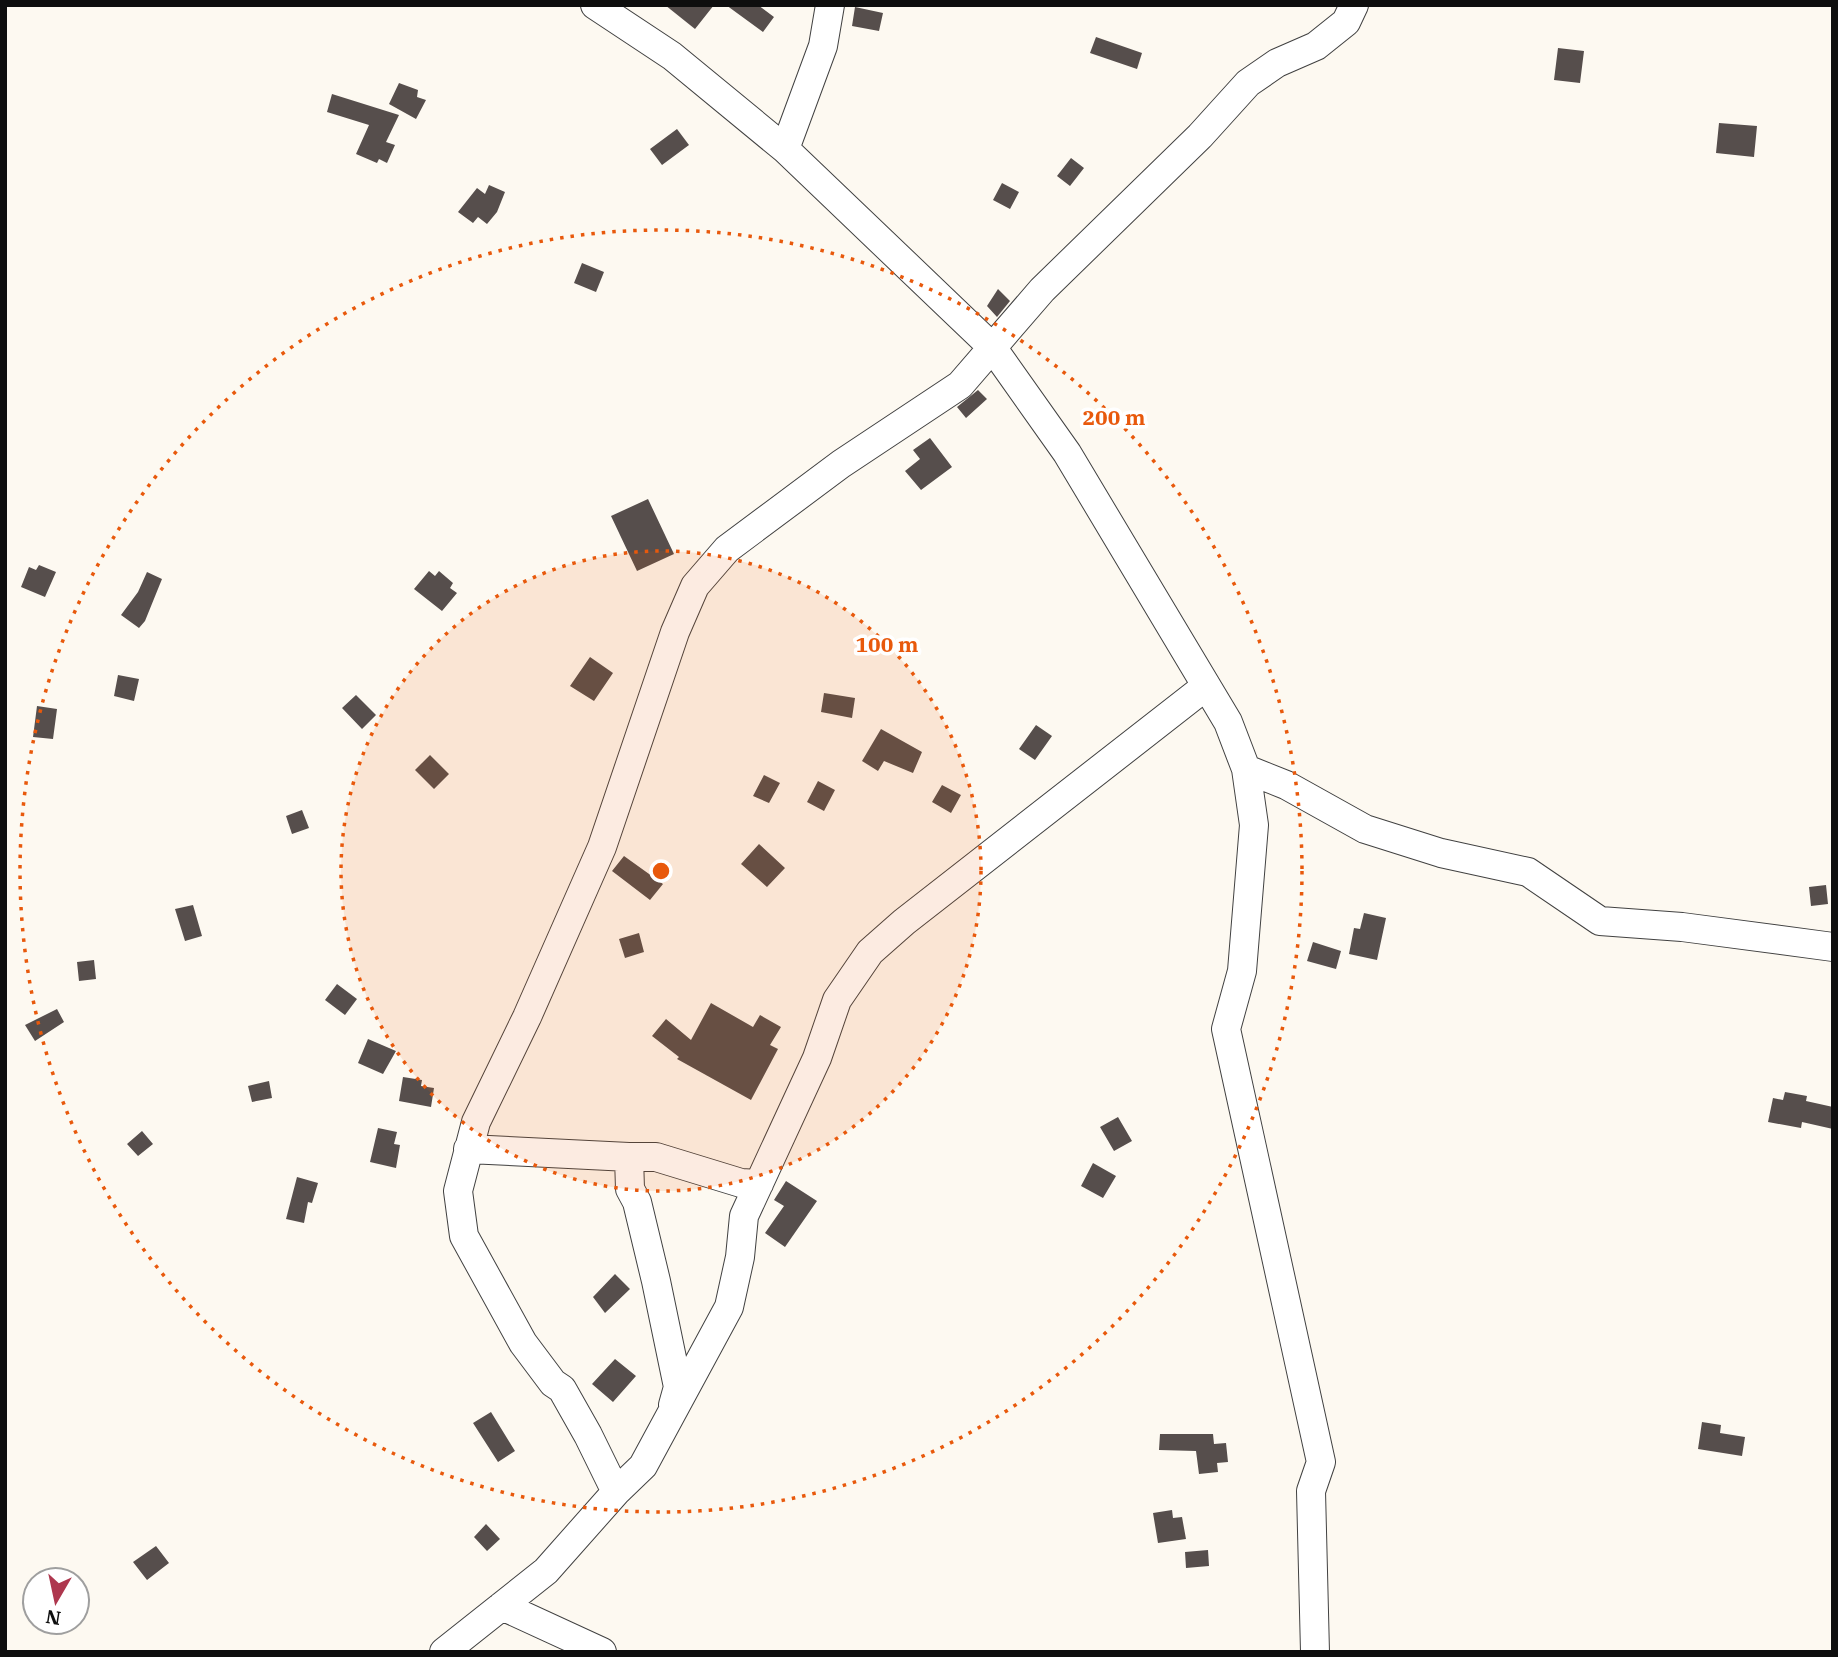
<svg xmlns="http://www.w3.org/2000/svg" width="1838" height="1657" font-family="'IBM Plex Serif',serif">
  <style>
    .building { fill: #564e4c }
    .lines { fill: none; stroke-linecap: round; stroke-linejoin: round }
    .minor-casing { stroke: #414141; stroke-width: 30 }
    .minor { stroke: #fff; stroke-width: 28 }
    .ring { fill: none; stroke: #e8590c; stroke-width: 3.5; stroke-dasharray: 3.5 7 }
    .centre { fill: #e8590c; stroke: #fff; stroke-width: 3.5 }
    .ring-label { font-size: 21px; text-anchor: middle; font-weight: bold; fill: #e8590c; stroke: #fff; stroke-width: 7; stroke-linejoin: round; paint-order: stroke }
  </style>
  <rect width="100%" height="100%" fill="#fdf9f1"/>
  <path class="building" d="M 665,5 L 714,5 L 695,29 Z
    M 726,5 L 758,5 L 774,17 L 763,32 Z
    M 855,7 L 883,13 L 879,31 L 852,26 Z
    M 1096,37 L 1142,53 L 1137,69 L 1090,53 Z
    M 1558,48 L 1584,51 L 1580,83 L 1554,80 Z
    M 399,83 L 418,90 L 417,97 L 426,100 L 416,119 L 389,104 Z
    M 332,94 L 399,115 L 386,142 L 395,145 L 387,163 L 379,159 L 377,163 L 356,154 L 369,125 L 327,112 Z
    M 1719,123 L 1757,126 L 1754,157 L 1716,153 Z
    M 677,129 L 689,145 L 662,165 L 650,149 Z
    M 1071,158 L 1084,168 L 1070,186 L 1057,176 Z
    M 1002,183 L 1019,192 L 1010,209 L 993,200 Z
    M 489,185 L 505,192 L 497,212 L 487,224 L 478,217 L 473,223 L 458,212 L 477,188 L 485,194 Z
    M 582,263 L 604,272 L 596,292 L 574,283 Z
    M 998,289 L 1010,301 L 997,317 L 987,306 Z
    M 978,390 L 987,399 L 966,418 L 957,407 Z
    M 930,438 L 952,467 L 921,490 L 905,471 L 920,459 L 913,450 Z
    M 648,499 L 674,554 L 637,571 L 611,516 Z
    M 39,565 L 56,572 L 45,597 L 21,587 L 29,567 L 36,570 Z
    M 429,571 L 435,576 L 439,571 L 453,583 L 450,588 L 457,593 L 442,611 L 414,589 Z
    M 147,572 L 162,579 L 145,621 L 139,628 L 121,615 L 138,592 Z
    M 590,657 L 613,673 L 594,701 L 570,686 Z
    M 118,675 L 139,679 L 134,701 L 114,696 Z
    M 824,693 L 855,698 L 852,718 L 821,712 Z
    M 356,695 L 376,715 L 362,729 L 342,708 Z
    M 37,706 L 57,709 L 53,739 L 33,737 Z
    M 1036,725 L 1052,736 L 1035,760 L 1019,749 Z
    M 881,729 L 922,752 L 913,773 L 884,761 L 878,771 L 862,761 Z
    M 430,755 L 449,774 L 434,789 L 415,770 Z
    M 764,775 L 780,783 L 769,803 L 753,796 Z
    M 818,781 L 835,790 L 824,811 L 807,802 Z
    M 942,785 L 961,795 L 951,813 L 932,802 Z
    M 302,810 L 309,828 L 292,834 L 286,816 Z
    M 759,844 L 785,868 L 767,887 L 741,864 Z
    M 624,856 L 663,884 L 650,900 L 612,871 Z
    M 1826,885 L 1828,904 L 1811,906 L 1809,887 Z
    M 193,905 L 202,936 L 185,941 L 175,909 Z
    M 1364,913 L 1386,918 L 1377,960 L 1349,954 L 1354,928 L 1360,929 Z
    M 639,933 L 644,952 L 625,958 L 619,939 Z
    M 1313,942 L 1341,951 L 1336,969 L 1307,961 Z
    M 94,960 L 96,979 L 79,981 L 77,962 Z
    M 337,984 L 357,999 L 345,1015 L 325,1000 Z
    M 711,1003 L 753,1027 L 760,1015 L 781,1027 L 770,1045 L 778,1049 L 751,1100 L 677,1059 L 679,1057 L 652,1036 L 666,1019 L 691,1040 Z
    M 57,1009 L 64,1022 L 35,1041 L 25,1025 Z
    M 368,1039 L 396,1051 L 383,1074 L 358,1063 Z
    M 403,1077 L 422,1080 L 421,1086 L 434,1088 L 431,1107 L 399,1101 Z
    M 269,1081 L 272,1098 L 252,1102 L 248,1086 Z
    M 1785,1092 L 1807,1096 L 1806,1101 L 1833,1107 L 1833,1129 L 1802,1122 L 1801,1128 L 1768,1122 L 1773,1098 L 1783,1100 Z
    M 1118,1117 L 1132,1141 L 1114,1151 L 1100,1127 Z
    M 378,1128 L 397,1132 L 394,1144 L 400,1145 L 396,1168 L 370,1162 Z
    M 142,1131 L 153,1144 L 138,1156 L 127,1144 Z
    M 1093,1163 L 1116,1176 L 1103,1198 L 1081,1186 Z
    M 297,1177 L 318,1183 L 312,1203 L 308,1202 L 304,1223 L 286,1219 Z
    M 786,1181 L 817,1201 L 785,1247 L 765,1233 L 784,1206 L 774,1200 Z
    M 615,1274 L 630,1289 L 605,1313 L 593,1297 Z
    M 615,1359 L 636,1376 L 613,1402 L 592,1384 Z
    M 491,1412 L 515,1451 L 498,1462 L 473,1423 Z
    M 1702,1422 L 1721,1425 L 1720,1433 L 1745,1437 L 1742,1456 L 1698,1449 Z
    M 1160,1434 L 1213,1434 L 1214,1444 L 1226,1443 L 1228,1462 L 1217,1463 L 1218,1472 L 1199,1474 L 1196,1451 L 1159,1450 Z
    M 1172,1510 L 1173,1518 L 1182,1517 L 1186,1539 L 1158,1543 L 1153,1513 Z
    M 486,1524 L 500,1539 L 487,1551 L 474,1537 Z
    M 156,1546 L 169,1563 L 147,1580 L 133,1562 Z
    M 1208,1550 L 1209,1566 L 1186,1568 L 1185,1552 Z"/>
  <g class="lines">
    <defs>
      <path id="minor" d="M 595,5 L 672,56 L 785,149 L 992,347 L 1067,453 L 1228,722 L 1246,769 L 1254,825 L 1242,971 L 1226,1029 L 1321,1462 L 1311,1491 L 1315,1652
        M 785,149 L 823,46 L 830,5
        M 1246,769 L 1286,785 L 1365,829 L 1441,853 L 1528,872 L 1600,921 L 1682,927 L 1833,947
        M 468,1149 L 629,1157 L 656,1157 L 741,1183 L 759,1184
        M 629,1157 L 630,1189 L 637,1202 L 656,1281 L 678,1387 L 673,1405
        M 616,1492 L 588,1435 L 562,1389 L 553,1383 L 523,1343 L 464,1236 L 458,1191 L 476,1122 L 527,1017 L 602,847 L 675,632 L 695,586 L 727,549 L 841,464 L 960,385 L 1042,290 L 1200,136 L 1248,83 L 1277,63 L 1316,46 L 1346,22 L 1354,5
        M 502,1606 L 602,1652
        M 444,1652 L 546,1571 L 616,1492 L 643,1466 L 729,1307 L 740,1257 L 744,1216 L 817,1058 L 837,1000 L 870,952 L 904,922 L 1205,687"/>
    </defs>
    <use href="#minor" class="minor-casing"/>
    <use href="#minor" class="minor"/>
  </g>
  <circle cx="661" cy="871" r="320" fill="#e8590c" fill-opacity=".12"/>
  <g class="ring">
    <circle cx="661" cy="871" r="320"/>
    <circle cx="661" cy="871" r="641"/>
  </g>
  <circle cx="661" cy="871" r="10" class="centre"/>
  <g class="ring-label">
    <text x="1114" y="425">200 m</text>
    <text x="887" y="652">100 m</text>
  </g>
  <rect width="1838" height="1657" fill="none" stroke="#0e0e0e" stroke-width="14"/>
  <g transform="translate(56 1601) rotate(189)"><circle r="33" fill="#ffffff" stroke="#9f9f9f" stroke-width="2"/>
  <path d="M0-5L12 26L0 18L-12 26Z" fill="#ae374e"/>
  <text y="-10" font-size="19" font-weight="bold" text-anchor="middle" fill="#0e0e0e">N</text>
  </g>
</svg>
